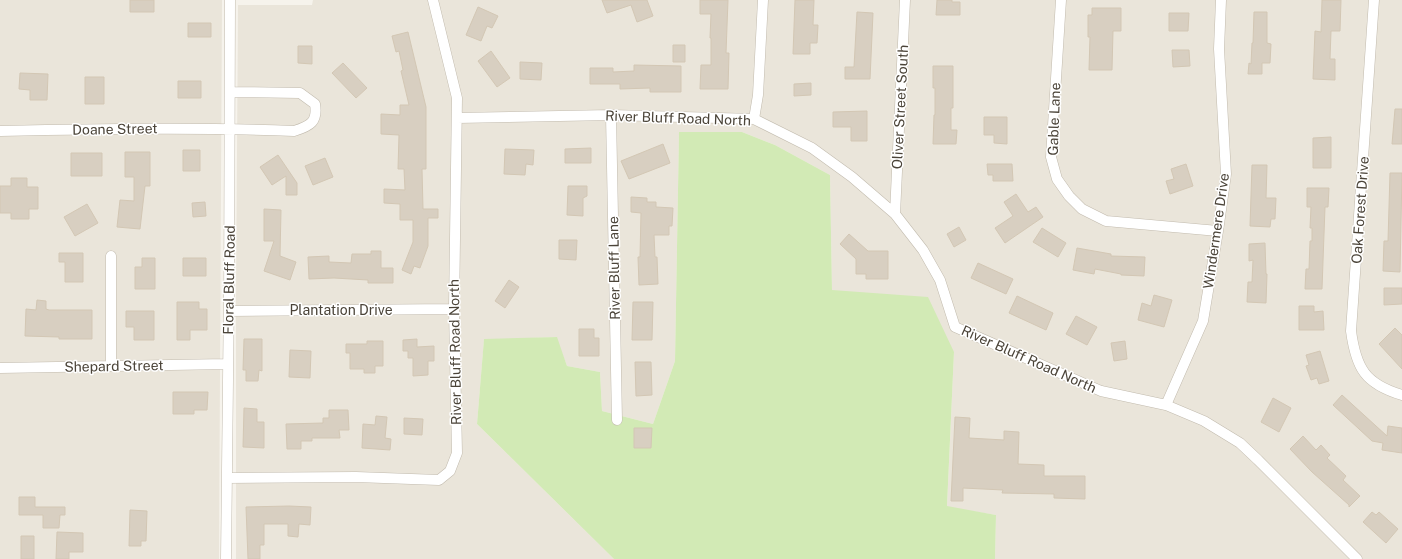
<svg xmlns="http://www.w3.org/2000/svg" width="1402" height="559" font-family="'Public Sans',sans-serif">
  <style>
    .residential { fill: #eae5da }
    .green { fill: #d2eab5 }
    .building { fill: #d8cfc1; stroke: #d3c7b4 }
    .lines { fill: none; stroke-linecap: round; stroke-linejoin: round }
    .minor-casing { stroke: #c2bbae; stroke-width: 11 }
    .minor { stroke: #fff; stroke-width: 10 }
    .labels { text-anchor: middle; dominant-baseline: central; stroke-width: 3; stroke-linejoin: round; paint-order: stroke }
    .street-label { font-size: 14px; fill: #4b4439; stroke: #fff }
  </style>
  <rect width="100%" height="100%" fill="#f6f3ec"/>
  <path class="residential" d="M 0,0 L 222,0 L 219,559 L 0,559 Z
    M 313,0 L 1402,0 L 1402,559 L 995,559 L 996,515 L 947,507 L 954,352 L 832,290 L 830,175 L 775,145 L 742,132 L 679,133 L 675,361 L 653,424 L 602,411 L 600,372 L 567,366 L 556,337 L 484,340 L 477,424 L 614,559 L 236,559 L 236,300 L 238,5 L 312,5 Z"/>
  <path class="green" d="M 679,132 L 742,132 L 775,145 L 830,175 L 832,290 L 928,297 L 954,352 L 947,506 L 996,515 L 995,559 L 614,559 L 477,424 L 484,339 L 557,337 L 567,366 L 600,372 L 602,411 L 653,424 L 675,361 Z"/>
  <path class="building" d="M 130,0 L 154,0 L 154,12 L 130,12 Z
    M 602,0 L 647,0 L 653,16 L 637,22 L 631,5 L 607,13 Z
    M 700,0 L 728,0 L 726,53 L 729,53 L 728,89 L 700,89 L 701,65 L 711,65 L 711,38 L 710,38 L 711,14 L 700,14 Z
    M 795,0 L 814,0 L 813,25 L 818,25 L 817,43 L 810,43 L 810,54 L 793,54 Z
    M 937,0 L 952,0 L 952,2 L 960,2 L 960,15 L 936,15 Z
    M 1322,0 L 1341,0 L 1340,31 L 1331,31 L 1330,59 L 1335,59 L 1335,80 L 1313,79 L 1315,31 L 1321,32 Z
    M 478,7 L 498,16 L 492,28 L 487,26 L 481,41 L 466,35 Z
    M 1092,8 L 1121,8 L 1121,31 L 1113,31 L 1112,70 L 1089,70 L 1090,37 L 1088,37 L 1088,15 L 1092,15 Z
    M 857,12 L 873,13 L 870,79 L 845,79 L 845,67 L 854,67 Z
    M 1254,12 L 1267,12 L 1267,43 L 1271,44 L 1270,63 L 1262,63 L 1262,74 L 1248,74 L 1249,63 L 1251,64 L 1252,43 L 1253,43 Z
    M 1169,13 L 1189,13 L 1188,31 L 1169,31 Z
    M 188,23 L 211,23 L 211,37 L 188,37 Z
    M 408,32 L 426,107 L 426,169 L 422,169 L 423,209 L 438,209 L 438,218 L 428,218 L 428,246 L 420,268 L 414,266 L 411,274 L 402,270 L 413,242 L 413,220 L 400,220 L 400,204 L 384,203 L 384,189 L 405,190 L 404,169 L 398,169 L 399,135 L 381,134 L 381,114 L 400,115 L 400,105 L 409,105 L 401,71 L 403,70 L 399,51 L 396,52 L 392,36 Z
    M 673,45 L 685,45 L 685,62 L 673,62 Z
    M 298,46 L 312,46 L 312,64 L 298,63 Z
    M 1172,50 L 1189,50 L 1190,66 L 1173,67 Z
    M 491,51 L 510,78 L 497,87 L 478,61 Z
    M 520,62 L 542,63 L 541,80 L 520,79 Z
    M 343,63 L 367,88 L 356,98 L 332,73 Z
    M 634,65 L 681,66 L 681,92 L 650,92 L 650,88 L 620,89 L 620,84 L 590,84 L 590,68 L 613,68 L 613,72 L 634,71 Z
    M 933,66 L 953,66 L 953,108 L 951,108 L 951,130 L 957,130 L 956,144 L 933,144 L 934,115 L 935,115 L 935,88 L 933,88 Z
    M 20,73 L 48,74 L 47,100 L 30,100 L 30,90 L 19,89 Z
    M 85,77 L 104,77 L 104,104 L 85,104 Z
    M 178,81 L 201,81 L 201,98 L 178,98 Z
    M 811,83 L 811,95 L 794,96 L 794,84 Z
    M 1395,109 L 1402,109 L 1402,144 L 1392,144 Z
    M 867,111 L 867,141 L 851,141 L 851,127 L 833,127 L 833,112 Z
    M 984,117 L 1007,117 L 1007,144 L 994,143 L 994,135 L 984,135 Z
    M 1331,137 L 1331,168 L 1313,168 L 1313,138 Z
    M 663,144 L 670,163 L 629,179 L 621,161 Z
    M 591,148 L 591,163 L 565,163 L 565,149 Z
    M 505,149 L 534,150 L 533,165 L 526,164 L 525,175 L 504,174 Z
    M 183,150 L 200,150 L 200,171 L 183,171 Z
    M 125,152 L 150,152 L 150,186 L 145,186 L 140,229 L 117,227 L 120,200 L 134,201 L 134,177 L 125,177 Z
    M 71,153 L 102,153 L 102,176 L 71,176 Z
    M 278,155 L 297,183 L 297,195 L 286,195 L 286,176 L 272,185 L 260,167 Z
    M 325,158 L 333,177 L 313,185 L 305,166 Z
    M 987,164 L 1012,164 L 1013,181 L 993,181 L 993,175 L 988,175 Z
    M 1186,164 L 1193,186 L 1170,194 L 1166,181 L 1174,179 L 1171,169 Z
    M 1252,165 L 1267,165 L 1266,198 L 1276,198 L 1275,219 L 1271,219 L 1270,227 L 1250,226 Z
    M 1390,173 L 1402,173 L 1400,272 L 1383,271 L 1384,241 L 1388,241 Z
    M 11,178 L 27,178 L 27,187 L 38,187 L 38,209 L 29,209 L 29,219 L 11,219 L 11,213 L 0,213 L 0,186 L 11,186 Z
    M 568,186 L 587,186 L 587,196 L 583,198 L 583,216 L 567,215 Z
    M 1307,188 L 1329,188 L 1328,207 L 1325,207 L 1322,289 L 1305,289 L 1306,269 L 1309,269 L 1310,241 L 1312,241 L 1312,228 L 1310,228 L 1311,207 L 1307,207 Z
    M 1016,194 L 1028,212 L 1036,207 L 1043,217 L 1005,243 L 995,228 L 1013,216 L 1004,202 Z
    M 631,197 L 647,198 L 647,202 L 656,202 L 656,207 L 673,208 L 672,226 L 669,226 L 669,235 L 654,235 L 655,257 L 657,257 L 658,284 L 639,285 L 638,257 L 640,257 L 641,213 L 631,212 Z
    M 205,202 L 206,216 L 193,217 L 192,203 Z
    M 87,204 L 98,223 L 75,236 L 64,217 Z
    M 264,209 L 281,210 L 280,256 L 296,262 L 290,280 L 264,271 L 274,241 L 264,241 Z
    M 959,227 L 966,240 L 954,247 L 947,234 Z
    M 1042,228 L 1066,243 L 1058,257 L 1033,242 Z
    M 849,234 L 868,251 L 888,251 L 888,279 L 866,279 L 866,274 L 856,274 L 856,259 L 840,244 Z
    M 559,240 L 577,240 L 576,260 L 559,259 Z
    M 1265,243 L 1266,274 L 1267,274 L 1266,303 L 1247,302 L 1248,282 L 1252,282 L 1253,260 L 1249,261 L 1249,244 Z
    M 1077,248 L 1111,254 L 1111,256 L 1145,257 L 1144,276 L 1121,275 L 1121,274 L 1095,269 L 1094,274 L 1073,270 Z
    M 371,251 L 381,251 L 381,268 L 393,268 L 393,283 L 368,283 L 368,280 L 334,278 L 309,279 L 308,257 L 329,256 L 329,262 L 351,263 L 352,254 L 371,254 Z
    M 59,253 L 83,253 L 83,282 L 65,282 L 65,262 L 59,262 Z
    M 142,258 L 155,258 L 155,289 L 135,289 L 135,267 L 142,267 Z
    M 183,258 L 206,258 L 206,276 L 183,276 Z
    M 978,263 L 1013,279 L 1006,294 L 971,278 Z
    M 509,280 L 519,287 L 505,308 L 495,301 Z
    M 1384,288 L 1402,288 L 1402,304 L 1384,305 Z
    M 1154,295 L 1172,300 L 1164,327 L 1138,320 L 1142,303 L 1151,306 Z
    M 1017,296 L 1053,313 L 1046,330 L 1009,313 Z
    M 37,300 L 46,301 L 46,309 L 49,310 L 92,310 L 92,339 L 59,339 L 59,337 L 25,336 L 26,309 L 36,310 Z
    M 177,302 L 199,302 L 199,309 L 207,309 L 207,330 L 190,330 L 190,340 L 177,340 Z
    M 633,302 L 653,302 L 652,340 L 632,340 Z
    M 1299,306 L 1314,306 L 1314,312 L 1323,311 L 1324,330 L 1299,330 Z
    M 126,311 L 154,311 L 154,340 L 134,340 L 134,327 L 126,327 Z
    M 1076,316 L 1097,327 L 1087,345 L 1066,334 Z
    M 1395,328 L 1402,335 L 1402,369 L 1379,344 Z
    M 579,329 L 594,329 L 594,338 L 599,338 L 599,356 L 579,356 Z
    M 244,339 L 262,339 L 262,371 L 259,370 L 258,381 L 246,381 L 246,370 L 243,370 Z
    M 417,339 L 417,347 L 434,346 L 434,361 L 428,361 L 428,375 L 413,376 L 413,358 L 408,358 L 408,351 L 403,351 L 403,340 Z
    M 367,341 L 383,341 L 383,366 L 375,366 L 375,373 L 364,373 L 364,369 L 350,369 L 350,353 L 346,353 L 346,344 L 367,344 Z
    M 1125,341 L 1127,359 L 1114,361 L 1111,343 Z
    M 290,350 L 311,351 L 310,378 L 289,377 Z
    M 1320,351 L 1329,381 L 1319,384 L 1317,378 L 1311,380 L 1306,366 L 1309,365 L 1306,355 Z
    M 635,362 L 651,362 L 652,395 L 636,396 Z
    M 173,392 L 208,392 L 207,410 L 194,410 L 194,414 L 173,414 Z
    M 1342,395 L 1387,436 L 1388,426 L 1402,428 L 1402,453 L 1382,450 L 1383,443 L 1372,441 L 1333,405 Z
    M 1273,398 L 1291,408 L 1279,432 L 1261,422 Z
    M 244,408 L 257,409 L 257,422 L 264,422 L 264,448 L 243,447 Z
    M 329,410 L 348,410 L 349,430 L 339,430 L 340,438 L 312,438 L 312,441 L 301,441 L 301,449 L 287,449 L 286,424 L 323,423 L 323,418 L 329,418 Z
    M 376,416 L 387,417 L 385,438 L 391,439 L 390,450 L 362,448 L 363,424 L 375,425 Z
    M 955,417 L 970,418 L 969,438 L 1004,440 L 1004,431 L 1019,432 L 1018,464 L 1044,465 L 1044,476 L 1085,476 L 1085,499 L 1054,498 L 1054,494 L 1002,493 L 1003,490 L 963,488 L 963,501 L 951,501 Z
    M 404,418 L 423,419 L 422,435 L 404,434 Z
    M 634,428 L 652,428 L 651,448 L 634,448 Z
    M 1303,436 L 1316,450 L 1321,445 L 1330,455 L 1327,458 L 1346,476 L 1343,480 L 1360,496 L 1349,507 L 1349,505 L 1312,472 L 1290,449 Z
    M 19,497 L 35,497 L 35,507 L 65,507 L 65,515 L 60,515 L 59,528 L 43,528 L 43,515 L 19,515 Z
    M 289,506 L 311,507 L 310,525 L 299,524 L 298,537 L 288,536 L 288,524 L 264,524 L 264,545 L 260,545 L 260,559 L 248,559 L 246,507 Z
    M 130,510 L 147,511 L 146,541 L 141,541 L 141,546 L 129,546 Z
    M 1372,512 L 1376,515 L 1379,512 L 1398,529 L 1386,543 L 1363,522 Z
    M 57,532 L 83,533 L 83,552 L 69,552 L 69,559 L 56,559 Z
    M 21,536 L 34,536 L 34,559 L 21,559 Z"/>
  <g class="lines">
    <defs>
      <path id="minor" d="M 1061,0 L 1051,157 L 1057,179 L 1069,196 L 1082,209 L 1106,221 L 1218,231
        M 1374,0 L 1351,331 C 1356,368 1365,384 1402,395
        M 611,115 L 617,420
        M 457,118 L 611,115 L 754,119 L 812,148 L 852,177 L 895,214 L 923,250 L 940,280 L 955,327 L 1101,391 L 1166,405 L 1204,421 L 1240,443 L 1258,460 L 1357,559
        M 754,119 L 758,95 L 763,0
        M 0,131 C 98,129 196,127 294,131 C 310,126 318,122 315,104 L 300,93 L 230,92
        M 895,214 L 905,0
        M 229,311 L 454,309
        M 111,366 L 111,256
        M 0,368 L 227,364
        M 1166,405 L 1203,321 L 1218,231 L 1226,174 L 1219,49 L 1221,0
        M 227,478 L 356,477 L 439,480 L 450,471 L 457,453 L 454,309 L 457,98 L 433,0
        M 226,559 C 229,373 230,186 230,0"/>
    </defs>
    <use href="#minor" class="minor-casing"/>
    <use href="#minor" class="minor"/>
  </g>
  <g class="labels">
    <g class="street-label">
      <text transform="translate(900 107) rotate(-87)">Oliver Street South</text>
      <text transform="translate(678 118) rotate(2)">River Bluff Road North</text>
      <text transform="translate(1054 119) rotate(-88)">Gable Lane</text>
      <text transform="translate(115 129) rotate(-1)">Doane Street</text>
      <text transform="translate(1360 210) rotate(-86)">Oak Forest Drive</text>
      <text transform="translate(1216 231) rotate(-82)">Windermere Drive</text>
      <text transform="translate(614 268) rotate(-91)">River Bluff Lane</text>
      <text transform="translate(229 280) rotate(-89)">Floral Bluff Road</text>
      <text x="341" y="310">Plantation Drive</text>
      <text transform="translate(455 352) rotate(-91)">River Bluff Road North</text>
      <text transform="translate(1029 359) rotate(24)">River Bluff Road North</text>
      <text transform="translate(114 366) rotate(-1)">Shepard Street</text>
    </g>
  </g>
</svg>
